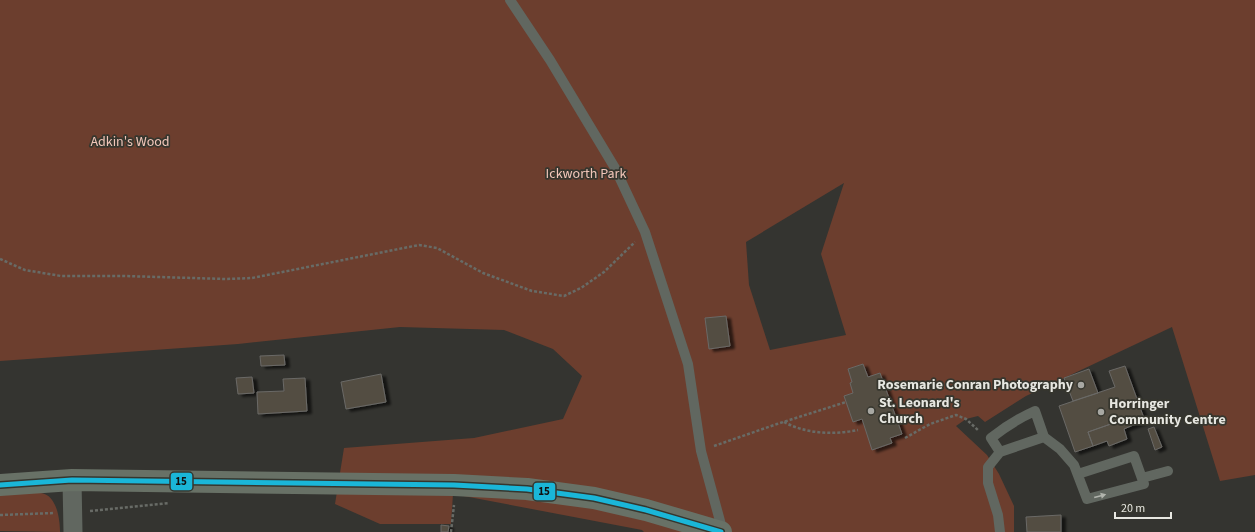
<svg xmlns="http://www.w3.org/2000/svg" width="1255" height="532" font-family="'Source Sans 3',sans-serif">
  <style>
    .green { fill: #6c3e2e; fill-rule: evenodd }
    .building { fill: #534d43; stroke: #6a6966; filter: url(#shadow) }
    .lines { fill: none; stroke-linecap: round; stroke-linejoin: round }
    .path { stroke: #686b66; stroke-width: 2.5; stroke-dasharray: 3 2; stroke-linecap: butt }
    .service { stroke: #616760; stroke-width: 10 }
    .minor { stroke: #616760; stroke-width: 19 }
    .primary { stroke: #687166; stroke-width: 22 }
    .bus-1-casing { stroke: #36362e; stroke-width: 8 }
    .bus-1 { stroke: #1ab6d8; stroke-width: 5 }
    .oneway { fill: #b1b4ad }
    .poi-dot { fill: #a8a8a3; stroke: #36362e; stroke-width: 1.5 }
    .labels { text-anchor: middle; dominant-baseline: central; stroke-width: 3.5; stroke-linejoin: round; paint-order: stroke }
    .park-label { font-size: 14px; fill: #f2c6b9; stroke: #36362e }
    .poi-label { font-size: 14px; font-weight: bold; fill: #e7e7e1; stroke: #36362e; text-anchor: start }
    .line-badge { stroke: #36362e; stroke-width: 1.5 }
    .pale-badge-label { font-size: 11px; text-anchor: middle; font-weight: bold; fill: #111 }
  </style>
  <defs>
    <filter id="shadow"><feDropShadow dx="4.5" dy="2.5" stdDeviation="1" flood-color="#0009"/></filter>
  </defs>
  <rect width="100%" height="100%" fill="#343430"/>
  <path class="green" d="M 0,0 L 1255,0 L 1255,475 L 1220,481 L 1172,327 L 1026,396 L 985,422 L 978,416 L 966,419 L 956,426 L 987,455 L 999,474 L 1014,506 L 1014,532 L 644,532 L 642,530 L 453,494 L 451,524 L 380,524 L 335,504 L 344,448 L 474,438 L 563,419 L 582,376 L 553,349 L 504,330 L 400,327 L 238,344 L 0,361 ZM 844,183 L 821,254 L 846,335 L 770,350 L 749,285 L 746,242 Z
    M 0,493 C 12,493 29,491 41,493 C 57,495 60,520 60,532 L 0,531 Z"/>
  <path class="building" d="M 726,316 L 730,346 L 709,349 L 705,318 Z
    M 284,355 L 285,365 L 261,366 L 260,356 Z
    M 863,364 L 868,377 L 880,373 L 902,434 L 890,438 L 892,443 L 872,450 L 862,419 L 853,422 L 844,396 L 853,393 L 850,383 L 852,382 L 848,369 Z
    M 1125,366 L 1145,421 L 1131,426 L 1128,418 L 1088,432 L 1093,446 L 1075,452 L 1059,406 L 1115,387 L 1109,371 Z
    M 1089,369 L 1098,393 L 1073,401 L 1064,378 Z
    M 381,374 L 386,402 L 346,409 L 341,382 Z
    M 252,377 L 254,393 L 238,394 L 236,378 Z
    M 305,378 L 307,411 L 258,414 L 257,392 L 284,391 L 283,379 Z
    M 1128,418 L 1131,426 L 1124,429 L 1127,439 L 1109,446 L 1107,441 L 1093,446 L 1088,432 Z
    M 1154,427 L 1162,447 L 1155,450 L 1148,429 Z
    M 1061,515 L 1061,532 L 1027,532 L 1026,517 Z
    M 441,525 L 449,526 L 448,532 L 441,532 Z"/>
  <g class="lines">
    <path class="path" d="M 0,259 L 25,270 L 61,276 L 124,276 L 226,279 L 252,278 L 419,245 L 437,248 L 483,273 L 532,291 L 564,296 L 581,288 L 604,272 L 635,242
      M 784,422 C 806,434 834,435 858,430
      M 905,438 L 930,424 L 956,415 L 966,419 L 979,431
      M 714,446 L 777,424 L 846,402
      M 90,511 L 169,503
      M 0,515 L 55,513
      M 451,532 L 454,505"/>
    <path class="service" d="M 510,0 L 550,60 L 615,168 L 645,232 L 688,364 L 701,451 L 723,532
      M 1044,437 L 1060,449 L 1074,465 L 1087,499 L 1144,484 L 1134,456 L 1078,474
      M 1000,452 L 991,438 C 1005,427 1019,418 1035,411 L 1044,437 L 1000,452 L 988,467 L 988,483 L 998,515 L 1000,532
      M 1142,478 L 1168,471"/>
    <path class="minor" d="M 72,480 L 73,532"/>
    <path class="primary" d="M 0,485 L 72,480 L 454,485 L 527,489 L 594,498 L 646,510 L 721,532"/>
    <defs>
      <path id="bus-1" d="M 0,485 L 72,480 L 454,485 L 527,489 L 594,498 L 646,510 L 721,532"/>
    </defs>
    <use href="#bus-1" class="bus-1-casing"/>
    <use href="#bus-1" class="bus-1"/>
  </g>
  <defs><path id="oneway-solid" d="M-6-.8H1V-3.2L6.5 0L1 3.2V.8H-6Z"/></defs>
  <use class="oneway" href="#oneway-solid" transform="translate(1100 496) rotate(-15)"/>
  <g class="poi-dot">
    <circle cx="1081" cy="385" r="4"/>
    <circle cx="871" cy="411" r="4"/>
    <circle cx="1101" cy="412" r="4"/>
  </g>
  <g class="labels">
    <g class="park-label">
      <text x="130" y="142">Adkin's Wood</text>
      <text x="586" y="174">Ickworth Park</text>
    </g>
    <g class="poi-label">
      <text x="1073" y="385" text-anchor="end">Rosemarie Conran Photography</text>
      <text x="879" y="403">St. Leonard's<tspan x="879" dy="16">Church</tspan></text>
      <text x="1109" y="404">Horringer<tspan x="1109" dy="16">Community Centre</tspan></text>
    </g>
  </g>
  <g class="line-badge">
    <rect x="170" y="472" width="23" height="19" rx="4" fill="#1ab6d8"/>
    <rect x="533" y="482" width="23" height="19" rx="4" fill="#1ab6d8"/>
  </g>
  <g class="pale-badge-label">
    <text x="181" y="485">15</text>
    <text x="544" y="495">15</text>
  </g>
  <path d="M1115 512v6h56v-6" fill="none" stroke="#e7e7e1" stroke-width="2"/>
  <text x="1121" y="512" font-size="12" fill="#e7e7e1" stroke="#36362e" stroke-width="3" paint-order="stroke">20 m</text>
</svg>
